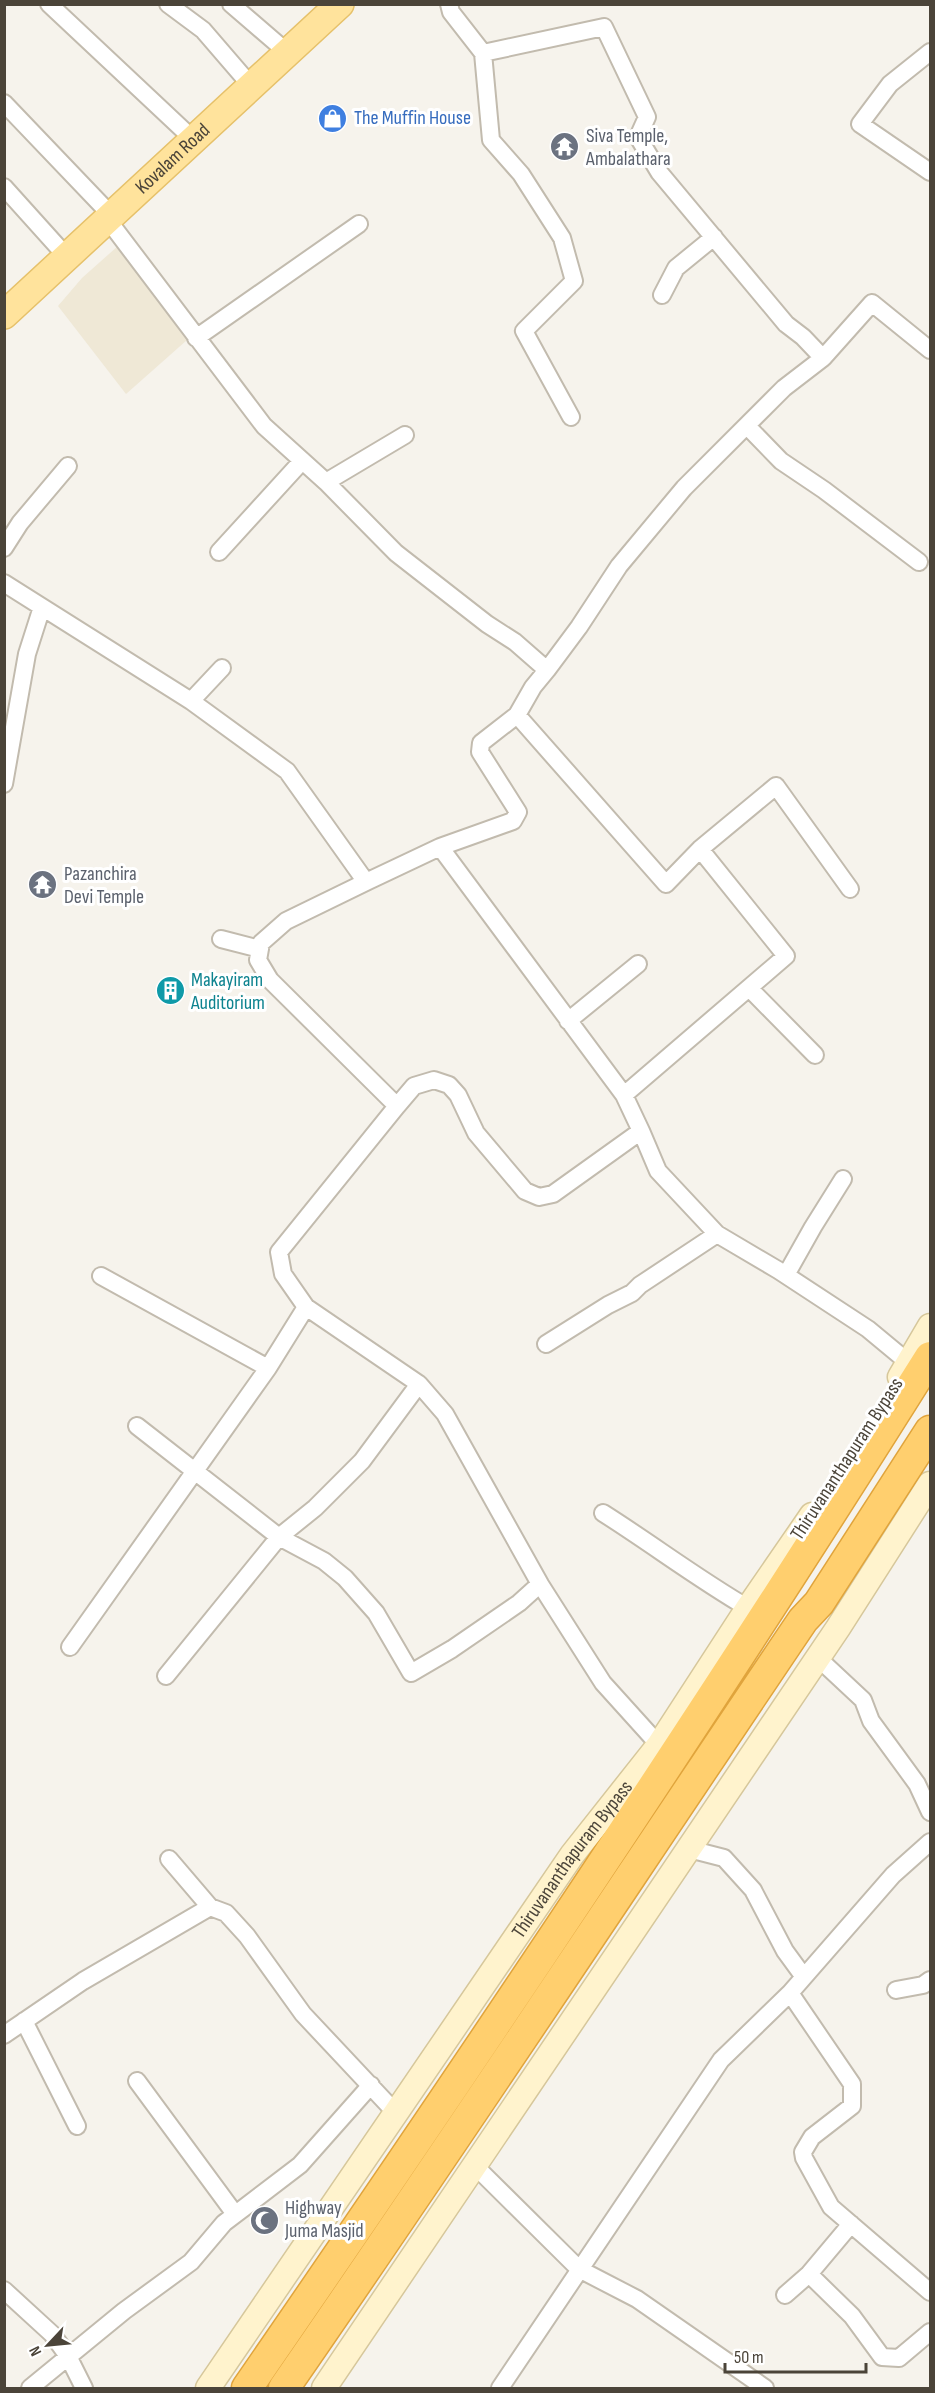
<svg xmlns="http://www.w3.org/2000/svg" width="935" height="2393" font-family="'Sofia Sans Condensed',sans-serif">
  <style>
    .education { fill: #efe8d6 }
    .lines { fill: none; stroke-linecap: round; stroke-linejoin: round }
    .street-casing { stroke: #c2bbae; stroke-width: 20 }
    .secondary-casing { stroke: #d6c79b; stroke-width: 27 }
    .primary-casing { stroke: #e6c16a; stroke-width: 30 }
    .highway-casing { stroke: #e0a43c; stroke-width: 33 }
    .street { stroke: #fff; stroke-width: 16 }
    .secondary { stroke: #fff3cd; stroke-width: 24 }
    .primary { stroke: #ffe39c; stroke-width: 27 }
    .highway { stroke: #ffcf6e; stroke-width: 30 }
    .labels { text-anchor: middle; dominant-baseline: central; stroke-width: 6; stroke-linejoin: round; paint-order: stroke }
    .shop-label { font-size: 20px; fill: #366cbe; stroke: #fff; text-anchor: start }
    .worship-label { font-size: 20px; fill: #5b616d; stroke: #fff; text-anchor: start }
    .street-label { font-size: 20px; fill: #4b4439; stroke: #fff }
    .culture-label { font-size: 20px; fill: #0d838f; stroke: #fff; text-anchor: start }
  </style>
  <rect width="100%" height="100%" fill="#f6f3ec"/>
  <path class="education" d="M 118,246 L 187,340 L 126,394 L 58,306 L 82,278 Z"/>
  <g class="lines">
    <defs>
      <path id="street" d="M 49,4 L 195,141
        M 168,4 L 203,30 L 253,88
        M 231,4 L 288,53
        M 449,4 L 451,12 L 483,53 L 491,140 L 521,174 L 562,238 L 574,281 L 524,331 L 571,417
        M 930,52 L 890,84 L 860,124 L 930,172
        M 4,103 L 112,216
        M 4,187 L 67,257
        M 108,220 L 264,426 L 326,482 L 396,553 L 487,624 L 515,642 L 547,670 L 579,627 L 619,566 L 684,488 L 784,388 L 823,358 L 803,337 L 786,324 L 659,172 L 638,137 L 647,117 L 604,27 L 483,53
        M 662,295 L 676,268 L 714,237
        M 196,338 L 359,224
        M 823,358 L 872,303 L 930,350
        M 747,426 L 781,461 L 824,490 L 919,562
        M 326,482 L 405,435
        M 4,548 L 20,523 L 68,466
        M 219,552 L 302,461
        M 4,583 L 42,607 L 27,654 L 4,784
        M 42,607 L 191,701 L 287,771 L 366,882 L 286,921 L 261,943 L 258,960 L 270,980 L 397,1106 L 414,1086 L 434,1080 L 449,1085 L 458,1095 L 476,1133 L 525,1191 L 539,1197 L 553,1194 L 641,1131 L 658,1171 L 717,1234 L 778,1270 L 868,1329 L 909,1363
        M 547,670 L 533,687 L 517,715 L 666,884 L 700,849 L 776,786 L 850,889
        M 191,701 L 222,668
        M 440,847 L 624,1095 L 641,1131
        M 366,882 L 440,847 L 513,821 L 518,812 L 480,752 L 481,743 L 517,715
        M 221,939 L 260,949
        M 749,988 L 815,1055
        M 568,1021 L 638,964
        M 624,1095 L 786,956 L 700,849
        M 786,1275 L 813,1227 L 843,1179
        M 101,1276 L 268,1368
        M 546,1344 L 608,1305 L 632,1293 L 640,1285 L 717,1234
        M 419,1384 L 445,1414 L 540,1584
        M 137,1426 L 279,1537 L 324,1561 L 345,1578 L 376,1613 L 411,1673 L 452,1649 L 519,1603 L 540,1584 L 603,1683 L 659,1745
        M 603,1513 C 652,1544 698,1579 748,1608
        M 70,1647 L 268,1368 L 306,1307 L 283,1274 L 279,1252 L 397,1106
        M 818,1658 L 863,1700 L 871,1721 L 917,1784 L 930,1812
        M 166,1676 L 279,1537 L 315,1508 L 362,1461 L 419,1384 L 306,1307
        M 689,1849 L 724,1858 L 753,1890 L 785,1951 L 804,1977
        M 169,1859 L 210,1907
        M 896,1990 L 923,1985 L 930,1980
        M 790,1993 L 852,2084 L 852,2106 L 812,2137 L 803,2152 L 804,2158 L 831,2207 L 930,2292
        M 24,2021 L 77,2126
        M 4,2035 L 83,1981 L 210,1907 L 226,1913 L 247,1936 L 303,2014 L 395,2112
        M 137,2081 L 235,2214
        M 474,2165 L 579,2269 L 637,2299 L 765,2388
        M 809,2274 L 852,2316 L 882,2357 L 899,2358 L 930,2332
        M 4,2290 L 52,2334 L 68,2356 L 84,2388
        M 785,2295 L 809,2274 L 851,2224
        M 30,2388 L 124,2311 L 191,2262 L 224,2223 L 300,2165 L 371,2085
        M 500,2388 L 721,2060 L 790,1993 L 893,1875 L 930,1842"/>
      <g id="secondary">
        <path d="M 900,1377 L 930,1326"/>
        <path id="s1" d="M 208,2388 L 572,1855 L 659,1745 L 748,1608 L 812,1515"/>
        <path d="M 324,2388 L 838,1628 L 930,1484"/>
      </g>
      <g id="primary">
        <path id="s2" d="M 4,315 L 340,4"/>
      </g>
      <path id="highway" d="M 247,2388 C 481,2049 711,1706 930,1357
        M 284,2388 C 460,2134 630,1876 803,1620 L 819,1603 L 930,1431"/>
    </defs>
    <use href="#street" class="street-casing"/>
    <use href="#secondary" class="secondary-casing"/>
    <use href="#primary" class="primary-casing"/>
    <use href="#highway" class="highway-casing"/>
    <use href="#street" class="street"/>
    <use href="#secondary" class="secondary"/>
    <use href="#primary" class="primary"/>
    <use href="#highway" class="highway"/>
  </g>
  <defs>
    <symbol id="shop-disc" viewBox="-11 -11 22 22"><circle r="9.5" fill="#3f7fe0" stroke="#fff"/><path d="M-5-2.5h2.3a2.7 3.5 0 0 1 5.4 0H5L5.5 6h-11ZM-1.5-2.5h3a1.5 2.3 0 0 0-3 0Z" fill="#fff"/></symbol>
    <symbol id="temple-disc" viewBox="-11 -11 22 22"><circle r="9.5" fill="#6b7280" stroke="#fff"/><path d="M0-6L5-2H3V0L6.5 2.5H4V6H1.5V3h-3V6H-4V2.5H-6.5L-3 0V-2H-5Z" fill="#fff"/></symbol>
    <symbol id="building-disc" viewBox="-11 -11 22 22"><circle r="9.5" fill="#0f9aa8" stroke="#fff"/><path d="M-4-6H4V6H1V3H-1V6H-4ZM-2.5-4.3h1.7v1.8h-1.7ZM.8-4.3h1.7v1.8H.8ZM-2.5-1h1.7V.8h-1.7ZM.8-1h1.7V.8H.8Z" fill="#fff"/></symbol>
    <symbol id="mosque-disc" viewBox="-11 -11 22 22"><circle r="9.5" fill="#6b7280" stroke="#fff"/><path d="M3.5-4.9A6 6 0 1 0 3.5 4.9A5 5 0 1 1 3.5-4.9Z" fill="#fff"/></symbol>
  </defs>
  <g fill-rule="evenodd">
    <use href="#shop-disc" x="316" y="102" width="33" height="33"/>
    <use href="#temple-disc" x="548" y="130" width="33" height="33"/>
    <use href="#temple-disc" x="26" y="868" width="33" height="33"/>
    <use href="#building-disc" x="154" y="974" width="33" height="33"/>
    <use href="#mosque-disc" x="248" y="2204" width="33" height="33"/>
  </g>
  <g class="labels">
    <g class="shop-label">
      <text x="354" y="118">The Muffin House</text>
    </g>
    <g class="worship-label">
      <text x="586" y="136">Siva Temple,<tspan x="586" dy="23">Ambalathara</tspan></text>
      <text x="64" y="874">Pazanchira<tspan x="64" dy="23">Devi Temple</tspan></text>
      <text x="285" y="2208">Highway<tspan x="285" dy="23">Juma Masjid</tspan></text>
    </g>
    <g class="street-label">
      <text stroke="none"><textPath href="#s2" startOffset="230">Kovalam Road</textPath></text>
      <text transform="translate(847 1459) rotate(-57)">Thiruvananthapuram Bypass</text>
      <text stroke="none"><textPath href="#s1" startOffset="642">Thiruvananthapuram Bypass</textPath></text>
    </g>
    <g class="culture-label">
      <text x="191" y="980">Makayiram<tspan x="191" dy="23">Auditorium</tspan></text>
    </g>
  </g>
  <rect width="935" height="2393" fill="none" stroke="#4b4439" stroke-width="12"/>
  <g transform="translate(48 2345) rotate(244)" stroke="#ffffff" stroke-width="4.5" paint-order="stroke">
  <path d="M0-4.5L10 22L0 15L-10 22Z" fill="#4b4439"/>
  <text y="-9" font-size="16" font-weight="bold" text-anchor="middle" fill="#4b4439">N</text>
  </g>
  <path d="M725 2363v9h141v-9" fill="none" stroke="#4b4439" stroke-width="3"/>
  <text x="734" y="2363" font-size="18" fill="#4b4439" stroke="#ffffff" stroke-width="4.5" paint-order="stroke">50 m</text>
</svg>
